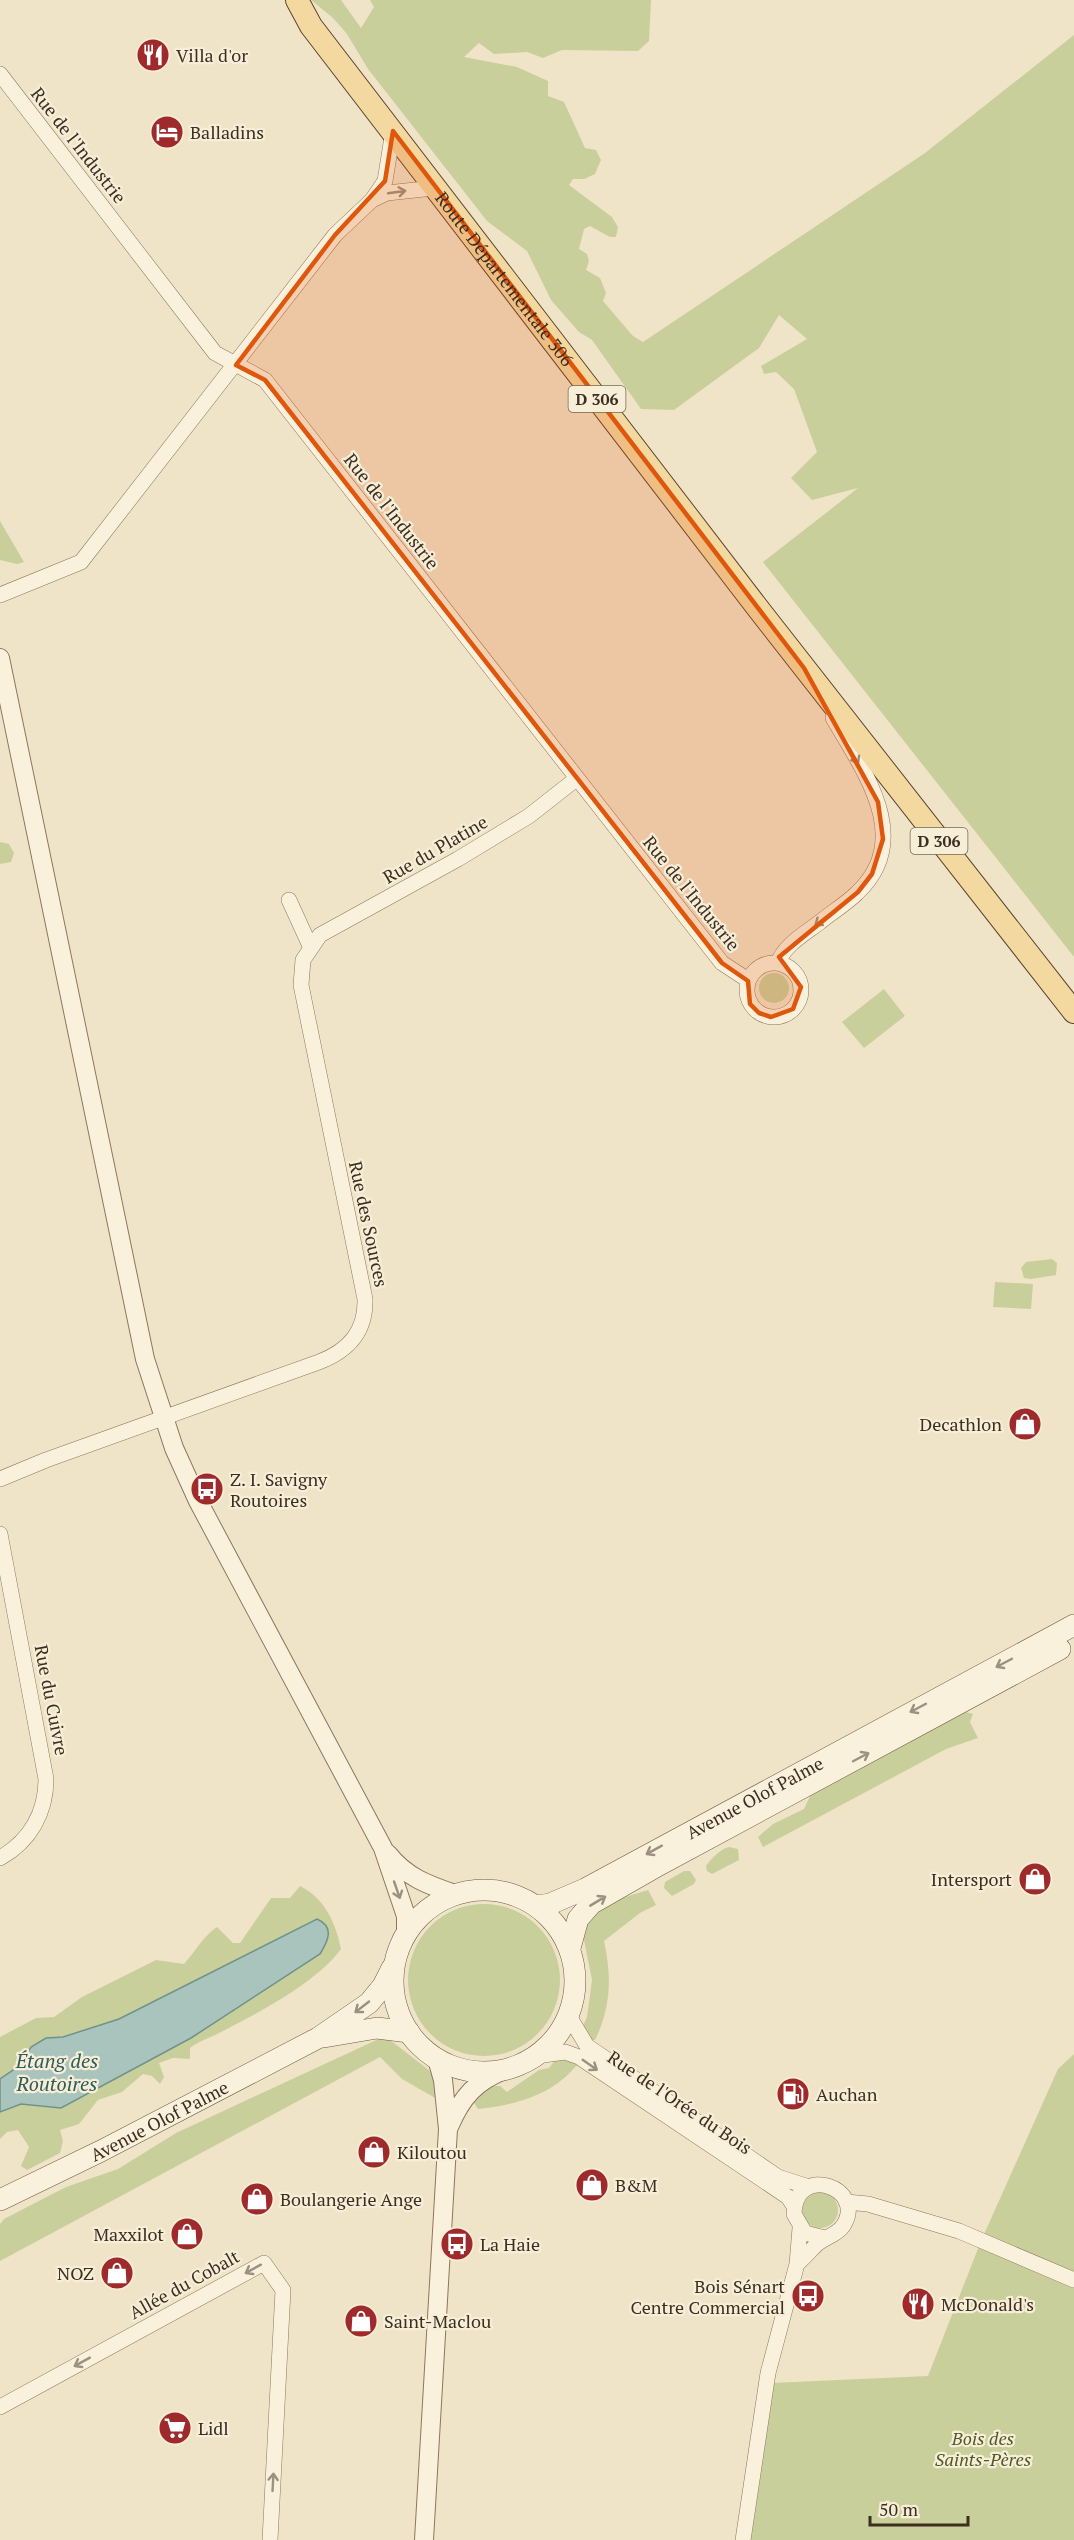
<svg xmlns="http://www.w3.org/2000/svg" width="1074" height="2540" font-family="'PT Serif',serif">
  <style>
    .green { fill: #c9cf9b }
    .water { fill: #a9c4bc; stroke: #6f938a; stroke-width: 1.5 }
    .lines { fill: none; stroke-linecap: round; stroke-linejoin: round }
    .minor-casing { stroke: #8d765c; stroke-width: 16 }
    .tertiary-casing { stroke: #8d765c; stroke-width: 20 }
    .secondary-casing { stroke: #6f573f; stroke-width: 22 }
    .primary-casing { stroke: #5b4430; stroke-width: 24 }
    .minor { stroke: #faf1dc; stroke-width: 15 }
    .tertiary { stroke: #faf1dc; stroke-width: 18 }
    .secondary { stroke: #faf1dc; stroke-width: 21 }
    .primary { stroke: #f3d9a0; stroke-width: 22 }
    .oneway { stroke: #9c907e }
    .marked { fill: #df570d; fill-opacity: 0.2; stroke: #df570d; stroke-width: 4.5; stroke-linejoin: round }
    .labels { text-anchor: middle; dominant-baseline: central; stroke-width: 4.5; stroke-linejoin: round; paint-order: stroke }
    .shield { fill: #f7eed8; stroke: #756857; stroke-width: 1.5 }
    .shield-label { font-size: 16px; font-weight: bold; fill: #3d2e20 }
    .poi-label { font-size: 18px; fill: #3d2e20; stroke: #f7eed8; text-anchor: start }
    .street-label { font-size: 18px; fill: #3d2e20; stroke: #f7eed8 }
    .park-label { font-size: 18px; font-style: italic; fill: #4d5a26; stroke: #f7eed8 }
    .water-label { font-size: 20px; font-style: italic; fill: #2f5d5a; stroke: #f7eed8 }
  </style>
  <rect width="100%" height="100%" fill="#f0e4c8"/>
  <path class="green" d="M 311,0 L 341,0 L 361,28 L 374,7 L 370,0 L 651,0 L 649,41 L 638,51 L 562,50 L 543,58 L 527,52 L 494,54 L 479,43 L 464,57 L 517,67 L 548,81 L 548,96 L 564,102 L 585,148 L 596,150 L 601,160 L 595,174 L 584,179 L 573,179 L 569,185 L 612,217 L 618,227 L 616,237 L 610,237 L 590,226 L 584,229 L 579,249 L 587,254 L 589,261 L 586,270 L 600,278 L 606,293 L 603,301 L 633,336 L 643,342 L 925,153 L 1074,35 L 1074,957 L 763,562 L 858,488 L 812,500 L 791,478 L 817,452 L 794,389 L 776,372 L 764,374 L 761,366 L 807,339 L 779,315 L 759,348 L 674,410 L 641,409 L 592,340 L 579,332 L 551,300 L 527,251 L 487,221 L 368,69 L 347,34 L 333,18 Z
    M 0,521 L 24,562 L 17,564 L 0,560 Z
    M 0,842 L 9,844 L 14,853 L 11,862 L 0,864 Z
    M759 988a15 15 0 1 1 30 0a15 15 0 1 1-30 0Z
    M 884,989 L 905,1016 L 864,1048 L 842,1022 Z
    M 1052,1259 L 1057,1263 L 1056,1275 L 1031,1279 L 1024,1278 L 1021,1268 L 1026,1262 Z
    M 995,1282 L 1033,1284 L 1031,1309 L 993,1307 Z
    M 966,1712 L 973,1714 L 970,1722 L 978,1738 L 946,1749 L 763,1847 L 758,1837 L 773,1824 L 804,1809 L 811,1794 Z
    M 729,1847 L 738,1849 L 739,1860 L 712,1874 L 707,1871 L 706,1866 C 712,1858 719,1850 729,1847 Z
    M 684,1871 L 690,1871 L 696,1880 L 694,1884 L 672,1896 L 664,1888 L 665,1882 Z
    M 300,1886 C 325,1898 336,1924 341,1949 C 317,1982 260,2012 223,2031 C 212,2037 201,2040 190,2048 L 190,2059 L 173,2058 L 159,2063 L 164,2077 L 160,2084 L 152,2076 L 143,2074 L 122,2092 L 98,2100 L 79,2124 L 60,2130 L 63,2141 L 60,2153 L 27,2170 L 21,2166 L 29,2147 L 18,2130 L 7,2132 L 0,2139 L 0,2112 L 21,2104 L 61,2108 L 119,2019 L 63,2037 L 46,2038 L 31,2047 L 22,2064 L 0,2079 L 0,2037 L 36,2018 L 54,2017 L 82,1997 L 156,1960 L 184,1964 C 195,1952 203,1936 217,1927 L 233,1943 L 240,1943 L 271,1898 L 290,1898 Z
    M 648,1890 L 656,1905 L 640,1913 L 604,1941 C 612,1977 611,2007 595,2040 L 589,2040 L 582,2028 L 587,2017 L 592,1980 L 583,1935 L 588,1916 L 615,1900 Z
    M408 1980a76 76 0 1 1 152 0a76 76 0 1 1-152 0Z
    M 385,2036 L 439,2078 L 437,2099 L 402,2079 L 380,2057 L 0,2261 L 0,2224 L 4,2219 L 66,2187 L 118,2169 L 176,2133 Z
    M 561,2052 L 580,2061 C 556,2094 517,2105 478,2109 L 472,2100 L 489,2086 L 500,2086 L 507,2092 L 539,2070 L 549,2068 Z
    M 1074,2054 L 1074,2540 L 747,2540 L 771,2383 L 928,2376 L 981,2241 L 1058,2069 Z
    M802 2210a18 18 0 1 1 36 0a18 18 0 1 1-36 0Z"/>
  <path class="water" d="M 317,1919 C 335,1927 328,1941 320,1954 L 191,2038 L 61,2108 L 21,2104 L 0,2112 L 0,2079 L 22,2064 L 31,2047 L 46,2038 L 63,2037 L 119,2019 Z"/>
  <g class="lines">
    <defs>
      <path id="minor" d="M 0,74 L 215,353 L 265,380 L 722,963 L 748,980
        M 393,131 L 385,181 L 372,200 L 387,193 L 434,188
        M 0,595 L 81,562 L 335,235 L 372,200
        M 289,900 L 310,946
        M 778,963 C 784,945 806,933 820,922 C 832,912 846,904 857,893 C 915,839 863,770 833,718
        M747 990a27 27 0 1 1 54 0a27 27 0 1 1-54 0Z
        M 0,1479 L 46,1460 L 319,1362 C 348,1351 366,1332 365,1299 L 301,985 L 303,960 L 320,935 L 458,859 L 529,816 L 576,779
        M 0,1534 L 46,1779 C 46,1813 30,1841 0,1858
        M 569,2016 L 587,2046 L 778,2177 L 809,2187
        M 536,2056 L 565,2052 L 579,2057 L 788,2197 L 794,2206
        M 846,2202 L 868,2204 L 959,2231 L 1074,2280
        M 797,2264 C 804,2258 810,2251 817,2244 C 825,2237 837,2235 843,2226 C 868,2188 795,2162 794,2214 L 805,2233 L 825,2238
        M 0,2407 L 264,2263 L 283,2290 L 270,2540
        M 743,2540 L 768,2373 L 797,2264 L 800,2228"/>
      <path id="tertiary" d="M 0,658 L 145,1359 L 174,1448 L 198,1501 L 383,1848 L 406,1916 L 406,1933
        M 388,1854 C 406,1877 428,1885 455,1894
        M 449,2127 C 462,2096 476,2081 507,2069
        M 424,2540 L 448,2129 L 443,2080 L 437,2059"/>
      <g id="secondary">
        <circle cx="484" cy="1981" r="91"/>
        <path id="s1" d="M 537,1906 L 550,1904 L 585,1889 L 1074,1625"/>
        <path d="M 570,1948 L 578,1919 L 591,1904 L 661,1864 L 1060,1649"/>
        <path d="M 324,2037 L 377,2028 L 409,2032"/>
        <path id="s2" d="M 0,2200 L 101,2151 L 318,2038 L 369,2003 L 383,1986 L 392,1968"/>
      </g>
      <g id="primary">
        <path id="s3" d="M 297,0 L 311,26 L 760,611 L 1074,1012"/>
      </g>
    </defs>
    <use href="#minor" class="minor-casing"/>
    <use href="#tertiary" class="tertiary-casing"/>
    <use href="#secondary" class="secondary-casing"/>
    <use href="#primary" class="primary-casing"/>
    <use href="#minor" class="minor"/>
    <use href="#tertiary" class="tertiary"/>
    <use href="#secondary" class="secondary"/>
    <use href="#primary" class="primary"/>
  </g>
  <defs><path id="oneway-shaft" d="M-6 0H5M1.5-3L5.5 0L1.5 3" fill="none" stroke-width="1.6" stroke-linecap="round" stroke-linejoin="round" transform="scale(1.5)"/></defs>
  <g class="oneway">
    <use href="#oneway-shaft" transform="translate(397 192) rotate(-8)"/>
    <use href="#oneway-shaft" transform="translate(854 756) rotate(60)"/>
    <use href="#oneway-shaft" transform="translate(822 920) rotate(143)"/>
    <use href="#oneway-shaft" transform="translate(1004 1663) rotate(152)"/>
    <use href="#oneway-shaft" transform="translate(918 1708) rotate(152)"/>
    <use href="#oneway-shaft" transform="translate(861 1757) rotate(-28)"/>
    <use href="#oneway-shaft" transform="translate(654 1850) rotate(151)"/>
    <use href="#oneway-shaft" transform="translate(397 1890) rotate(71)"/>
    <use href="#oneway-shaft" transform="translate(598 1901) rotate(-31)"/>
    <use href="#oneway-shaft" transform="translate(362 2007) rotate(142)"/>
    <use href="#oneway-shaft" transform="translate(590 2065) rotate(35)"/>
    <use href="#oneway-shaft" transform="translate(253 2269) rotate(151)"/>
    <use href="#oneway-shaft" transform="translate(82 2362) rotate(151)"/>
    <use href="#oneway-shaft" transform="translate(273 2482) rotate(-87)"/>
  </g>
  <path class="marked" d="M 393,131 L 804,668 L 878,802 L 883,839 L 872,874 L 858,892 L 779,957 L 801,987 L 793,1009 L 771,1017 L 759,1013 L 750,1004 L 748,981 L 722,963 L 265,380 L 236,365 L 335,235 L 385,181 Z"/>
  <defs>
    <symbol id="restaurant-disc" viewBox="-11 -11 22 22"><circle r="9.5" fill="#9e2a2b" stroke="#f7eed8"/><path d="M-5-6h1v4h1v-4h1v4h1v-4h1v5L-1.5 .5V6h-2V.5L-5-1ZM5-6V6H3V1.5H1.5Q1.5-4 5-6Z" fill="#fff"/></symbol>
    <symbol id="hotel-disc" viewBox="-11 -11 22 22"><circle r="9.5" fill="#9e2a2b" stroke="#f7eed8"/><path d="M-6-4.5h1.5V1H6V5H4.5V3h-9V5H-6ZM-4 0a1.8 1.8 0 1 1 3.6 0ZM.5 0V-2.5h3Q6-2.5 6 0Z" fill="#fff"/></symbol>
    <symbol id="shop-disc" viewBox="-11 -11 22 22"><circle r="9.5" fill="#9e2a2b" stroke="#f7eed8"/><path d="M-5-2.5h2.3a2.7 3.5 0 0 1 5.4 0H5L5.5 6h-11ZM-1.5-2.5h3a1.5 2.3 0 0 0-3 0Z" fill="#fff"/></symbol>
    <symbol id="bus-disc" viewBox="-11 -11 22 22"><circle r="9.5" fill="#9e2a2b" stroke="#f7eed8"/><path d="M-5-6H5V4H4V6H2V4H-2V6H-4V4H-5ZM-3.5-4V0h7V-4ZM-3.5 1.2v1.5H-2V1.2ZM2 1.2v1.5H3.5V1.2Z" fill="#fff"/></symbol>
    <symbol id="fuel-disc" viewBox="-11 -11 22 22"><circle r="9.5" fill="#9e2a2b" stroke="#f7eed8"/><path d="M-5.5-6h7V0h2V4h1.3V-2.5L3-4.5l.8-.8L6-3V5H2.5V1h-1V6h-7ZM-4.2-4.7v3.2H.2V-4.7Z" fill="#fff"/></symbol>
    <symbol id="supermarket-disc" viewBox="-11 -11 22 22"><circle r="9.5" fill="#9e2a2b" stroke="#f7eed8"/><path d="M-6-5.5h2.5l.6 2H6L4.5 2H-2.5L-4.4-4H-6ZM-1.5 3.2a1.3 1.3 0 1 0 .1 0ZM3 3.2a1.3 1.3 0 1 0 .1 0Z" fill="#fff"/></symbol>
  </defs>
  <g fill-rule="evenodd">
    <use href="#restaurant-disc" x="134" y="36" width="38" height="38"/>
    <use href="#hotel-disc" x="148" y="113" width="38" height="38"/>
    <use href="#shop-disc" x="1006" y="1405" width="38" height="38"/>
    <use href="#bus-disc" x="188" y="1470" width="38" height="38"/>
    <use href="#shop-disc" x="1016" y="1860" width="38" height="38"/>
    <use href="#fuel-disc" x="774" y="2075" width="38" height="38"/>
    <use href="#shop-disc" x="355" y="2133" width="38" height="38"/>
    <use href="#shop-disc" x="573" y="2166" width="38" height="38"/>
    <use href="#shop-disc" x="238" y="2180" width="38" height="38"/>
    <use href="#shop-disc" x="168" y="2215" width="38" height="38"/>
    <use href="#bus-disc" x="438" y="2225" width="38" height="38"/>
    <use href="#shop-disc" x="98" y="2254" width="38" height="38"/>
    <use href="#bus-disc" x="789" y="2277" width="38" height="38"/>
    <use href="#restaurant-disc" x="899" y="2285" width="38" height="38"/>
    <use href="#shop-disc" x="342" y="2302" width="38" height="38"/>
    <use href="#supermarket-disc" x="156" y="2409" width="38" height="38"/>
  </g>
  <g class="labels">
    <g class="shield">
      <rect x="568.5" y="386" width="57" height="26" rx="4.5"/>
      <rect x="910.5" y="828" width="57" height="26" rx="4.5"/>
    </g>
    <g class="shield-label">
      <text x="597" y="399">D 306</text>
      <text x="939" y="841">D 306</text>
    </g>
    <g class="poi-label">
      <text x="176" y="55">Villa d'or</text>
      <text x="190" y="132">Balladins</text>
      <text x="1002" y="1424" text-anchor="end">Decathlon</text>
      <text x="230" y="1479">Z. I. Savigny<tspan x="230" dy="21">Routoires</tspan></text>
      <text x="1012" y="1879" text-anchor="end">Intersport</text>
      <text x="816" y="2094">Auchan</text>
      <text x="397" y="2152">Kiloutou</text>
      <text x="615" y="2185">B&amp;M</text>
      <text x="280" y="2199">Boulangerie Ange</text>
      <text x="164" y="2234" text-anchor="end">Maxxilot</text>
      <text x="480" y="2244">La Haie</text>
      <text x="94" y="2273" text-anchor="end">NOZ</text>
      <text x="785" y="2286" text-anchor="end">Bois Sénart<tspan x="785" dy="21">Centre Commercial</tspan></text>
      <text x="941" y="2304">McDonald's</text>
      <text x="384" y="2321">Saint-Maclou</text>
      <text x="198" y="2428">Lidl</text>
    </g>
    <g class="street-label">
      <text transform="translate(79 145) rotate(52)">Rue de l'Industrie</text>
      <text stroke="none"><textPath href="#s3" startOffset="348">Route Départementale 306</textPath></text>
      <text transform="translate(392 511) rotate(52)">Rue de l'Industrie</text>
      <text transform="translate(435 849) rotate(-30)">Rue du Platine</text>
      <text transform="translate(692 893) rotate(51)">Rue de l'Industrie</text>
      <text transform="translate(369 1224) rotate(78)">Rue des Sources</text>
      <text transform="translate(52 1700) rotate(79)">Rue du Cuivre</text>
      <text stroke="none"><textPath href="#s1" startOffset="244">Avenue Olof Palme</textPath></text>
      <text transform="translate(680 2102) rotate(34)">Rue de l'Orée du Bois</text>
      <text stroke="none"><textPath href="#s2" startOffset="178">Avenue Olof Palme</textPath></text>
      <text transform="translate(184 2284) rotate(-29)">Allée du Cobalt</text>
    </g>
    <g class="park-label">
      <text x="983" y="2438">Bois des<tspan x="983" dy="21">Saints-Pères</tspan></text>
    </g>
    <g class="water-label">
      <text x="57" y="2060">Étang des<tspan x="57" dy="23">Routoires</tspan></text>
    </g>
  </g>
  <path d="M870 2516v9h98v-9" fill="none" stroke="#3d2e20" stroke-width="3"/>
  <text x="879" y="2516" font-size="18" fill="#3d2e20" stroke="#f7eed8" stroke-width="4.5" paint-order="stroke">50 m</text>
</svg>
